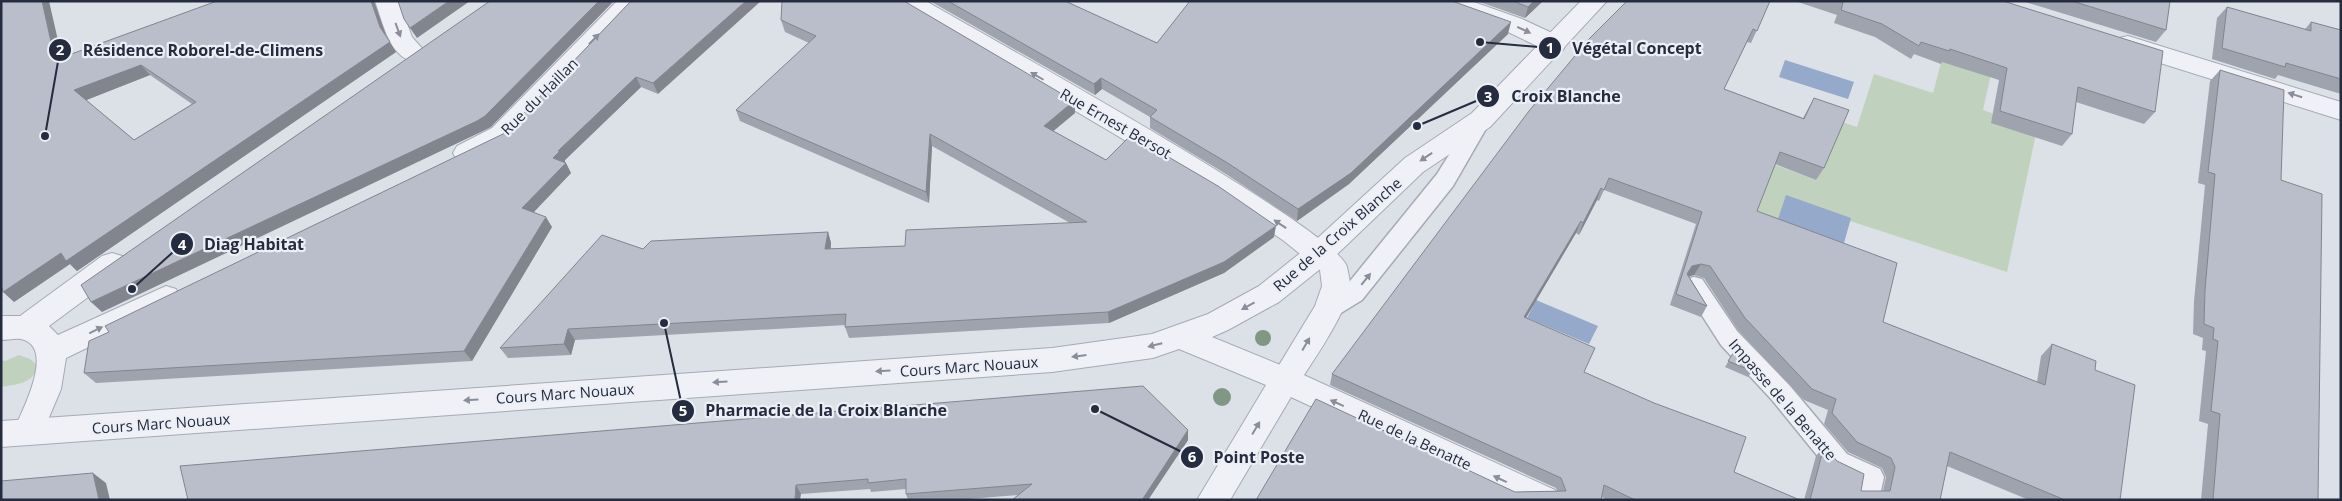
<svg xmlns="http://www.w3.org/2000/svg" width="2342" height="501" font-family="'Open Sans',sans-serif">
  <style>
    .green { fill: #c0d2bd }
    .water { fill: #95a9ca }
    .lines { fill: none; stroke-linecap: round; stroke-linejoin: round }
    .service-casing { stroke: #a5aab5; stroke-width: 3 }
    .minor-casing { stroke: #a5aab5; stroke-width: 2 }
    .tertiary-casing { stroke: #a5aab5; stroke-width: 2 }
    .service { fill: #eff1f6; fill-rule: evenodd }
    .minor { fill: #eff1f6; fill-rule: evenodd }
    .tertiary { fill: #eff1f6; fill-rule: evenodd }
    .tree { fill: #809783 }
    .wall { fill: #9fa3ae; fill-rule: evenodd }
    .shaded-wall { fill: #82858d }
    .building { fill: #b9beca; stroke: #82858d; fill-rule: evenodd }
    .oneway { fill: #8a8e9a }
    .labels { text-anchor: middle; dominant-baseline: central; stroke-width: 4.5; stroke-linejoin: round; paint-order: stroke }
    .street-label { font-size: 15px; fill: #252c3f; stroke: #eceff5 }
    .leader { fill: none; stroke: #252c3f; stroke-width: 2 }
    .callout-dot { fill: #252c3f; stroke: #eceff5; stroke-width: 2 }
    .mark-label { font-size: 15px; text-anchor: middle; font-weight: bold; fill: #fff }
    .callout-label { font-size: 16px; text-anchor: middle; font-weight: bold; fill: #252c3f; stroke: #eceff5; stroke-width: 4.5; stroke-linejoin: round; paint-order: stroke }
  </style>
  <rect width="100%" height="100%" fill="#dce0e7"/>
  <path class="green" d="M 1955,10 L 1991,74 L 1983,110 L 2037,129 L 2007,272 L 1850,221 L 1839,256 L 1738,219 L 1748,155 L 1816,180 L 1842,122 L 1857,127 L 1874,74 L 1933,93 Z
    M 19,355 L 30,359 L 38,366 C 33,384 17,384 1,387 L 1,360 L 5,361 Z"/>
  <path class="water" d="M 1785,60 L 1854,82 L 1848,99 L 1779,77 Z
    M 1786,195 L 1851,218 L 1844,243 L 1778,219 Z
    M 1536,300 L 1598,326 L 1589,344 L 1527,318 Z"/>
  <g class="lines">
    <defs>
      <path id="service" d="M 1481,112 L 1488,115 L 1491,120 L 1453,186 L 1362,300 L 1336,316 L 1328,318 L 1320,316 L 1316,309 L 1320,302 L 1346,286 L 1437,174 L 1474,115 Z
        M 1694,277 L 1702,279 L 1737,331 L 1790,386 L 1847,454 L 1880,469 L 1884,477 L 1879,500 L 1853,500 L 1857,483 L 1829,470 L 1772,400 L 1721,345 L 1683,286 L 1686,279 Z"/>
      <path id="minor" d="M 375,1 L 399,1 L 412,37 L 427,54 L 424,60 C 392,69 383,23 375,1 Z
        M 617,1 L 643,1 L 510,142 L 475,160 L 466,163 L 457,160 L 453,153 L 457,146 L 492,128 Z
        M 896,1 L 926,1 C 982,34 1338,230 1347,267 C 1348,272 1350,280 1350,285 C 1349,311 1310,365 1295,389 L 1285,393 L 1275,389 L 1270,380 L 1315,306 L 1322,286 L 1320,270 L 1284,241 L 1219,196 L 900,7 Z
        M 1434,1 L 1471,1 L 1522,19 L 1563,38 L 1566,44 L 1563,50 L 1554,52 L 1545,50 L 1506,31 L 1438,7 Z
        M 112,253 L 122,256 L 126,264 L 122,272 L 49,326 L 58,335 L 166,286 L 176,289 L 180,297 L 176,305 L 66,358 L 61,389 L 39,441 L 28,445 L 17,441 L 13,432 C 21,413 57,347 21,339 C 15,338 7,340 1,340 L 1,316 L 20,316 L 102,256 Z"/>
      <path id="tertiary" d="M 1581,1 L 1607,1 L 1490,127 L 1423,172 L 1329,262 L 1279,302 L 1228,330 L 1212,337 L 1295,371 L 1555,490 L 1560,500 L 1511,500 L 1291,397 L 1230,500 L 1197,500 L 1266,385 L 1179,349 L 1153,358 L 1052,372 L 1,447 L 1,421 L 1052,348 L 1152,334 L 1208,314 L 1259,286 L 1309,246 L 1405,158 L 1472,113 Z
        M 2128,36 L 2341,102 L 2341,120 L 2119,50 L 2116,44 L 2119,38 Z"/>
    </defs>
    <use href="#service" class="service-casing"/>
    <use href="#minor" class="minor-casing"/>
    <use href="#tertiary" class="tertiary-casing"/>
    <use href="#service" class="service"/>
    <use href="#minor" class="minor"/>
    <use href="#tertiary" class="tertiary"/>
  </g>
  <g class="tree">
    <circle cx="1263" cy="338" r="8"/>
    <circle cx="1222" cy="397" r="9"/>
  </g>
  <path class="wall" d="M 631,1 L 658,94 L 641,87 L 565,160 L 565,162 L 571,173 L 534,212 L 552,227 L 472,361 L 96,383 L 84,373 L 505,133 Z
    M 930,1 L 1065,1 L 1157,43 L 1508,34 L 1349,184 L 1297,221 L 1226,174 L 1150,128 L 1150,117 L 1102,89 L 1095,95 Z
    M 1477,1 L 1543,1 L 1525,18 Z
    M 1770,1 L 1751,43 L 1747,42 L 1724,89 L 1803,118 L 1814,98 L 1824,168 L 1816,180 L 1775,164 L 1757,211 L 1883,322 L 2037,382 L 2041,356 L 2052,344 L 2095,370 L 2120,500 L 2029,500 L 1947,466 L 1940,500 L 1804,500 L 1816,456 L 1824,446 L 1861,491 L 1883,491 L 1886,477 L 1882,468 L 1848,452 L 1824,424 L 1828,410 L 1804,400 L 1738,330 L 1704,278 L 1694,275 L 1689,276 L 1707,306 L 1701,317 L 1670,305 L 1696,224 L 1604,190 L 1599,201 L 1597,200 L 1579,235 L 1576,233 L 1526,317 L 1584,372 L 1734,472 L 1800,500 L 1607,500 L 1602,497 L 1515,492 L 1557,491 L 1556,488 L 1330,385 L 1332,374 Z
    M 1795,1 L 2003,1 L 2155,112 L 2144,124 L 2076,102 L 2072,134 L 2062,146 L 1991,123 L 1999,80 L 1942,62 L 1941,64 L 1914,54 L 1911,59 L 1875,37 L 1834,23 L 1837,15 Z
    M 2022,1 L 2170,1 L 2166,30 L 2156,42 Z
    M 2227,7 L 2305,29 L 2311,22 L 2341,30 L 2341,94 L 2278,75 L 2275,79 L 2212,59 L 2217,18 Z
    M 781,20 L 1074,101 L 1075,113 L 1053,131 L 1106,160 L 1274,237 L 1224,273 L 1109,323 L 849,338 L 845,327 L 846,325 L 575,340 L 571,355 L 508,358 L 500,348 L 643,249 L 828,232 L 831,243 L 831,249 L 905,246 L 1070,223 L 932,146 L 929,203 L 740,121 L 736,110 L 809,43 L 785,32 Z
    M 387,38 L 396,52 L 77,271 L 70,264 L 14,302 L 62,58 ZM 150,75 L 192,104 L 134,140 L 86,100 Z
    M 2220,70 L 2281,180 L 2318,500 L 2201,500 L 2208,424 L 2199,421 L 2206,351 L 2202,350 L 2203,338 L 2193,334 L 2194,301 L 2205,185 L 2198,183 L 2210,81 Z
    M 1734,352 L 1752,371 L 1748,377 L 1725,367 Z
    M 1188,430 L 1188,440 L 1148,500 L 1012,500 L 1019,495 L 956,500 L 908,500 L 906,494 L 906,489 L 871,492 L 870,489 L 801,494 L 188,500 Z"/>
  <path class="shaded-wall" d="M 42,1 L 49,1 L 65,71 L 55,60 Z
    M 371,1 L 374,1 L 387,38 L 396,52 L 77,271 L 70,264 L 14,302 L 3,292 L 61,253 L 380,27 Z
    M 449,1 L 470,1 L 417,38 L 410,28 Z
    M 599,1 L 614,1 L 491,127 L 483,131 L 102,312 L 91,302 Z
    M 746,1 L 761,1 L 658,94 L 653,83 Z
    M 1534,1 L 1543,1 L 1525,18 L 1528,7 Z
    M 1511,22 L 1508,34 L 1349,184 L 1297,221 L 1298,209 Z
    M 141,65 L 150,75 L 84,101 L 74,90 Z
    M 636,77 L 641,87 L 565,160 L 565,162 L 559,168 L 553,158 L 558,151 Z
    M 1101,78 L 1102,89 L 1095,95 L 1094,84 Z
    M 1074,101 L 1075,113 L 1045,138 L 1044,126 Z
    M 930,134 L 932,146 L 929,203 L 926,192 Z
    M 566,163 L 571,173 L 528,218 L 522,208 Z
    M 1601,188 L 1597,200 L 1579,235 L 1583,223 Z
    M 546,217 L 552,227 L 472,361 L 464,351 Z
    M 1581,221 L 1576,233 L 1520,328 L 1524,317 Z
    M 1276,226 L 1274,237 L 1224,273 L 1109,323 L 1108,312 Z
    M 828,232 L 831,243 L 829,260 L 825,249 Z
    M 1701,264 L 1694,275 L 1686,277 L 1692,266 Z
    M 568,329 L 575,340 L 571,355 L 564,344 Z
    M 1188,430 L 1188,440 L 1148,500 L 1142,500 Z
    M 93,473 L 106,483 L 110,500 L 99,500 Z
    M 796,485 L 801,494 L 800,500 L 795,500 Z"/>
  <path class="building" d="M 1,1 L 42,1 L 55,60 L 217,1 L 371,1 L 380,27 L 390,42 L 66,261 L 61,253 L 3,292 L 1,285 ZM 141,65 L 196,102 L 134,140 L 74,90 Z
    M 398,1 L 449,1 L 410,28 L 404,19 Z
    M 490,1 L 599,1 L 485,116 L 477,121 L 91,302 L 81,285 Z
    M 631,1 L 746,1 L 653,83 L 636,77 L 558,151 L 560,151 L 553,158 L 566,163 L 522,208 L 546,217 L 464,351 L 84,373 L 89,341 L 109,332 L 105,326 L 505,133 Z
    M 782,1 L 904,1 L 1074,101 L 1044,126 L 1106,160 L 1131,135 L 1218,186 L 1276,226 L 1224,262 L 1108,312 L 845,327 L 846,314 L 568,329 L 564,344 L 500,348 L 602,235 L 643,249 L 651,241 L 828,232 L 825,249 L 905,246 L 906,230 L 1087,222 L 930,134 L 926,192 L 736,110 L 816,36 L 781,20 Z
    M 948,1 L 1065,1 L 1157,43 L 1190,1 L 1452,1 L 1511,22 L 1351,173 L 1298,209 L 1226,162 L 1150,117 L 1157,110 L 1101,78 L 1094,84 Z
    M 1513,1 L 1534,1 L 1528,7 Z
    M 1627,1 L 1770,1 L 1757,31 L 1753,29 L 1724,89 L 1804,119 L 1814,98 L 1849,110 L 1824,168 L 1780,152 L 1757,211 L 1897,263 L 1883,322 L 2045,385 L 2052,344 L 2096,361 L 2095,370 L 2135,385 L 2120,500 L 2065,500 L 1950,452 L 1940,500 L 1810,500 L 1824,446 L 1837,461 L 1864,474 L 1861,491 L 1890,491 L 1895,467 L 1891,458 L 1857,442 L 1832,413 L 1836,399 L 1812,389 L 1745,318 L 1710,266 L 1701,264 L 1692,266 L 1687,274 L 1707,306 L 1676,294 L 1702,212 L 1609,178 L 1604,190 L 1601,188 L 1583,223 L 1581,221 L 1524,317 L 1595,348 L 1584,372 L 1654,403 L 1746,437 L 1734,472 L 1800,500 L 1635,500 L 1604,485 L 1601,500 L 1256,500 L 1316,399 L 1515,492 L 1566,491 L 1561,478 L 1332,374 L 1529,111 L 1589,39 Z
    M 1839,1 L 2003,1 L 2163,51 L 2155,112 L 2078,87 L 2072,134 L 2000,111 L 2007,68 L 1950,49 L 1949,51 L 1921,42 L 1919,46 L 1882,24 L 1841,10 L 1843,3 Z
    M 2072,1 L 2170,1 L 2166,30 Z
    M 2227,7 L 2311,31 L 2311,22 L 2341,30 L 2341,79 L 2286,63 L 2285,67 L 2222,48 Z
    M 2220,70 L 2284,90 L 2281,180 L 2322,194 L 2318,500 L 2213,500 L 2220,414 L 2211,411 L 2218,341 L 2213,339 L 2214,328 L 2204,324 L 2205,290 L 2215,174 L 2208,172 Z
    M 1734,352 L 1752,371 L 1728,361 Z
    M 1143,386 L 1188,430 L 1142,500 L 1012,500 L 1032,484 L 906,494 L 906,479 L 868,483 L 868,479 L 796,485 L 795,500 L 188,500 L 180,466 Z
    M 93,473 L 99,500 L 1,500 L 1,481 Z"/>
  <defs><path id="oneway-solid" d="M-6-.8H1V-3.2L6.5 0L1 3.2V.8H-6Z" transform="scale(1.25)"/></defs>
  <g class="oneway">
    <use href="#oneway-solid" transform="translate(398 30) rotate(70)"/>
    <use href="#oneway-solid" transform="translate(1524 30) rotate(25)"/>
    <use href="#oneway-solid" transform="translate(594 39) rotate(-46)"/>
    <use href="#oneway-solid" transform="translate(1037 76) rotate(-150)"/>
    <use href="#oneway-solid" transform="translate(2295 95) rotate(-163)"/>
    <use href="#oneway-solid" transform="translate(1426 157) rotate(146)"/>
    <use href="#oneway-solid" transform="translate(1280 224) rotate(-146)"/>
    <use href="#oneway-solid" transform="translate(1366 279) rotate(-51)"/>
    <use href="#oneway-solid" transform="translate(1248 306) rotate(151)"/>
    <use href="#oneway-solid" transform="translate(96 330) rotate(-26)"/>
    <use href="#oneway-solid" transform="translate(1306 344) rotate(-60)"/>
    <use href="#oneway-solid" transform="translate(1155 345) rotate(166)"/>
    <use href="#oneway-solid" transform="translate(1079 356) rotate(173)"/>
    <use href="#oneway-solid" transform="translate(883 371) rotate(176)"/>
    <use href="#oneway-solid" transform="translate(720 382) rotate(176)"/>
    <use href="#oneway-solid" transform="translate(471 400) rotate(176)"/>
    <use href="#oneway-solid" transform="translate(1337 403) rotate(-156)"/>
    <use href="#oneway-solid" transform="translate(1256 428) rotate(-59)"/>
    <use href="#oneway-solid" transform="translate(1500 479) rotate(-155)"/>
  </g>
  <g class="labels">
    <g class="street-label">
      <text transform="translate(539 96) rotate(-45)">Rue du Haillan</text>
      <text transform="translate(1116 123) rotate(30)">Rue Ernest Bersot</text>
      <text transform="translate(1337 234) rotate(-41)">Rue de la Croix Blanche</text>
      <text transform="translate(969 366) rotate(-4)">Cours Marc Nouaux</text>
      <text transform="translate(565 393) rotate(-4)">Cours Marc Nouaux</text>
      <text transform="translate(1783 399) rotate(49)">Impasse de la Benatte</text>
      <text transform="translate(161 423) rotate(-4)">Cours Marc Nouaux</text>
      <text transform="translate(1415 439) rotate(25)">Rue de la Benatte</text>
    </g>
  </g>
  <path class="leader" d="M1480 42L1550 48M45 136L60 50M1417 126L1488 96M132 289L182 244M664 323L683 411M1095 409L1192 457"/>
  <g class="callout-dot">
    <circle cx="1480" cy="42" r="5"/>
    <circle cx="45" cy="136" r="5"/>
    <circle cx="1417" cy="126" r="5"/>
    <circle cx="132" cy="289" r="5"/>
    <circle cx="664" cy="323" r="5"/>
    <circle cx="1095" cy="409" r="5"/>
    <circle cx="1550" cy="48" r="12"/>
    <circle cx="60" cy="50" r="12"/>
    <circle cx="1488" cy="96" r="12"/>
    <circle cx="182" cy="244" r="12"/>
    <circle cx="683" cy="411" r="12"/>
    <circle cx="1192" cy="457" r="12"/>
  </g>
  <g class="mark-label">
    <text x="1550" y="53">1</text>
    <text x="60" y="55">2</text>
    <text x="1488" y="102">3</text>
    <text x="182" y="250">4</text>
    <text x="683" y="416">5</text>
    <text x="1192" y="462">6</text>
  </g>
  <g class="callout-label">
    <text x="1637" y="54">Végétal Concept</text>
    <text x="203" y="56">Résidence Roborel-de-Climens</text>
    <text x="1566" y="102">Croix Blanche</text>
    <text x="254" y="250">Diag Habitat</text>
    <text x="826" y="416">Pharmacie de la Croix Blanche</text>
    <text x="1259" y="463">Point Poste</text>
  </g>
  <rect width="2342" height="501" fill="none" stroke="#252c3f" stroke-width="5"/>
</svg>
